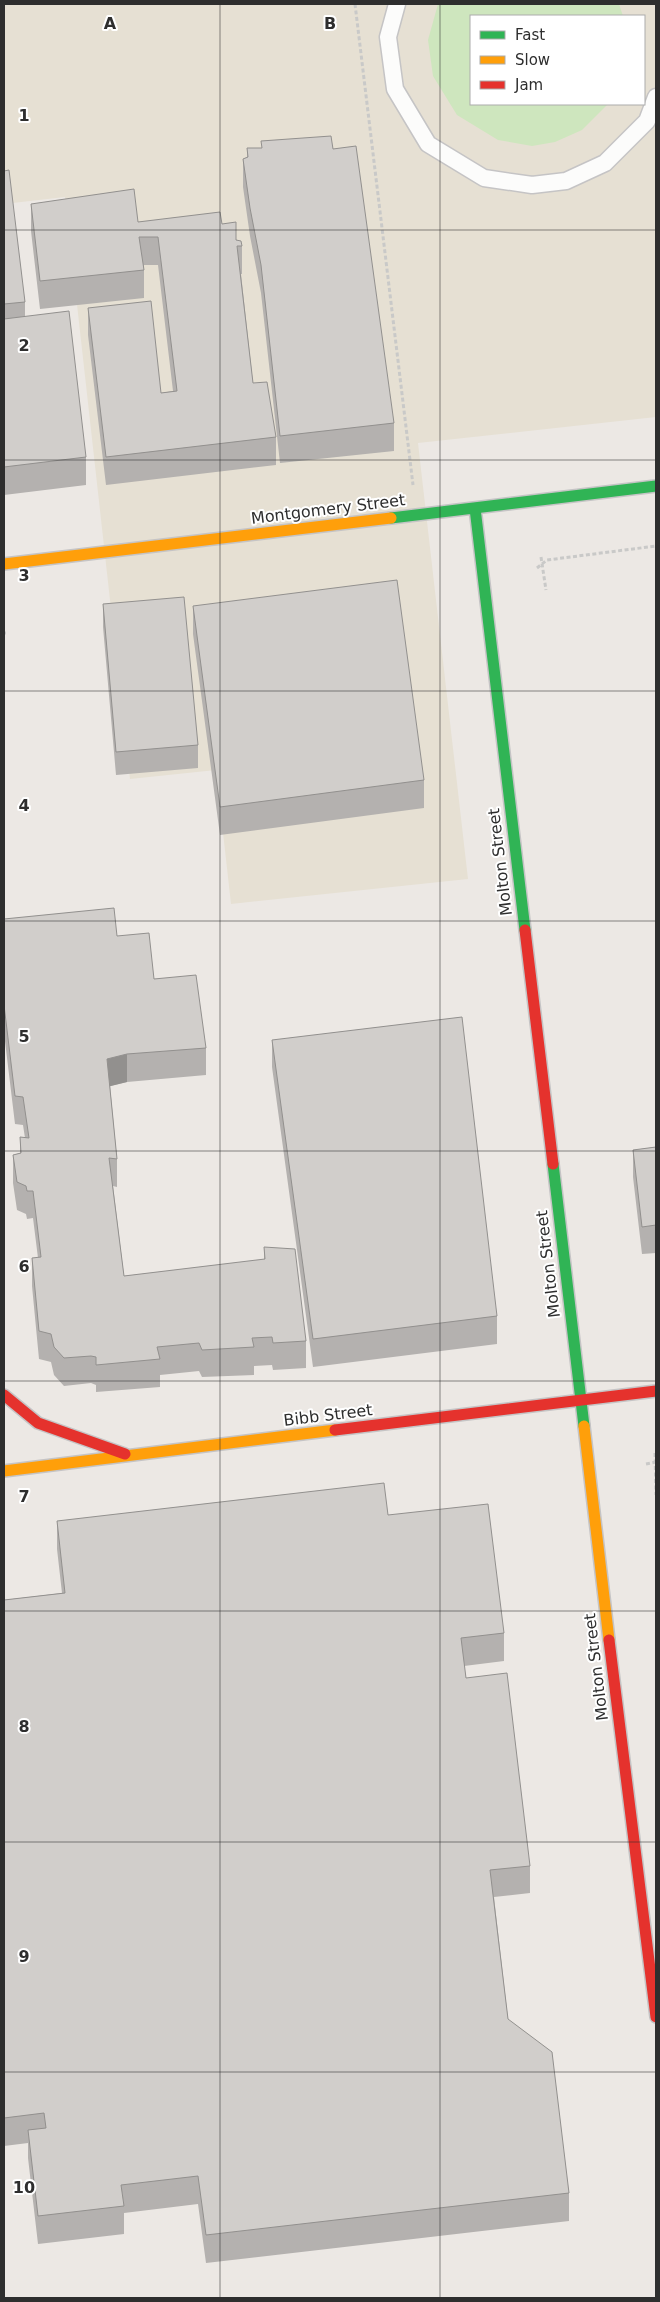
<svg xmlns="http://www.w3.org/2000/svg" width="660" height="2302" font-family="'DejaVu Sans',sans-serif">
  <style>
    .education { fill: #e6e0d3; fill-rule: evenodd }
    .green { fill: #cee6be }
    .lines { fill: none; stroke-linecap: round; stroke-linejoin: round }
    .lane-casing { stroke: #c5c4c5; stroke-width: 19 }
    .fast-casing { stroke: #c5c4c5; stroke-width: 14 }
    .slow-casing { stroke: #c5c4c5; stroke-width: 14 }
    .jam-casing { stroke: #c5c4c5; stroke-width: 14 }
    .path { stroke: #c9c9c8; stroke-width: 3; stroke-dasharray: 4 2.5; stroke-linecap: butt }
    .lane { stroke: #fcfcfb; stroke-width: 16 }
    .fast { stroke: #30b455; stroke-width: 11 }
    .slow { stroke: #ff9f0a; stroke-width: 11 }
    .jam { stroke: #e5322d; stroke-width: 11 }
    .wall { fill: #b4b1af }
    .shaded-wall { fill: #92908e }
    .building { fill: #d1cecb; stroke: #92908e }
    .grid { fill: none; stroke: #2e2e2e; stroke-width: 1; stroke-opacity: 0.55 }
    .labels { text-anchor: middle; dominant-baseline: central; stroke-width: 4; stroke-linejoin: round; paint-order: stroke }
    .street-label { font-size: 16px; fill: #2e2e2e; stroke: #fff }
    .grid-label { font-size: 16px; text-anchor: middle; font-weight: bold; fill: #2e2e2e; stroke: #fff; stroke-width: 4; stroke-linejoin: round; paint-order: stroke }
  </style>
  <rect width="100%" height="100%" fill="#ece8e4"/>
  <path class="education" d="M 4,4 L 656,4 L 656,417 L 418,443 L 468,879 L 231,904 L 216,770 L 130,779 L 65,197 L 4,204 ZM 471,16 L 644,16 L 644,104 L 471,104 Z"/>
  <path class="green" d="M 438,4 L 619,4 L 623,16 L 471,16 L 471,104 L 608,104 L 582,130 L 555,142 L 532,146 L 498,140 L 457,115 L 433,76 L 428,40 Z"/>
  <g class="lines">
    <defs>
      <path id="lane" d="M 397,4 L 388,37 L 395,89 L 428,144 L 484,178 L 532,185 L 566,181 L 605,163 L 647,121 L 656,97"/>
      <path id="fast" d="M 475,508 L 525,930
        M 391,518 L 656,486
        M 553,1164 L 584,1426"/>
      <path id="slow" d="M 4,564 L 391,518
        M 584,1426 L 609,1640
        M 4,1471 L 335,1430"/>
      <path id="jam" d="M 525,930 L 553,1164
        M 4,1395 L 38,1423 L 125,1454
        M 335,1430 L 656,1391
        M 609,1640 L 656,2017"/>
    </defs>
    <use href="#lane" class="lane-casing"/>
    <use href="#fast" class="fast-casing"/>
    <use href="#slow" class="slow-casing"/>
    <use href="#jam" class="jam-casing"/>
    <path class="path" d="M 355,4 L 413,485
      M 541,557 L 546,590
      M 537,568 L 547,560 L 656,546
      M 4,633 L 6,633
      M 655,1453 L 656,1495
      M 646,1464 L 656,1462"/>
    <use href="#lane" class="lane"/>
    <use href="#fast" class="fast"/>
    <use href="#slow" class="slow"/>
    <use href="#jam" class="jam"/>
  </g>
  <path class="wall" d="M 247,148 L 333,149 L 394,423 L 394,451 L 280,463 L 261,293 L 250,236 L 243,187 L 243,159 L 247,157 Z
    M 4,171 L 25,302 L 25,317 L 86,457 L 86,485 L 4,495 Z
    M 31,204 L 138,222 L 222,224 L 242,246 L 242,274 L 241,274 L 253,383 L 276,437 L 276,465 L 106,485 L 88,335 L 88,308 L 161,393 L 173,391 L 158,265 L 144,265 L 144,298 L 40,309 L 31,231 Z
    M 103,604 L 198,745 L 198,768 L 116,775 L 103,627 Z
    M 193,606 L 424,780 L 424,808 L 220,835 L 193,634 Z
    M 4,919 L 117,936 L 154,979 L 206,1048 L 206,1075 L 127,1082 L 110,1086 L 117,1159 L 117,1187 L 113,1186 L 124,1276 L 264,1260 L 264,1247 L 306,1341 L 306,1368 L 273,1370 L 272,1365 L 254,1366 L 254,1375 L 202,1377 L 199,1371 L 160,1375 L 160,1387 L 96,1392 L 96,1385 L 91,1383 L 64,1386 L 54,1375 L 51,1362 L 39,1359 L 32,1286 L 32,1258 L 38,1258 L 33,1218 L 27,1219 L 26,1214 L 17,1210 L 13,1183 L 13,1155 L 20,1153 L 20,1137 L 25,1138 L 23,1125 L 15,1124 L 4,1033 Z
    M 272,1040 L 497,1316 L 497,1344 L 313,1367 L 272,1067 Z
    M 656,1147 L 656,1253 L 642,1254 L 633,1177 L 633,1150 Z
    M 388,1515 L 504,1633 L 504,1661 L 464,1666 L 466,1678 L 530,1866 L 530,1893 L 494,1897 L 508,2019 L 569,2193 L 569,2221 L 206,2263 L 198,2204 L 124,2213 L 124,2234 L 38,2244 L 28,2158 L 28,2143 L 4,2146 L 4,1600 L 62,1593 L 57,1549 L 57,1521 Z"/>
  <path class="shaded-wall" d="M 127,1054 L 127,1082 L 107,1087 L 107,1059 Z"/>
  <path class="building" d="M 331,136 L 333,149 L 356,146 L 394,423 L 280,436 L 261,265 L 250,208 L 243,159 L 248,157 L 247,148 L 262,148 L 261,141 Z
    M 9,170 L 25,302 L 4,304 L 4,171 Z
    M 134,189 L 138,222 L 220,212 L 222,224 L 236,222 L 236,240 L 241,241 L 242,246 L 237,246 L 253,383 L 267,382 L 276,437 L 106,457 L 88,308 L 151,301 L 161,393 L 177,391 L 158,237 L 139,237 L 144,270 L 40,281 L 31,204 Z
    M 69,311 L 86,457 L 4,467 L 4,319 Z
    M 397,580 L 424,780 L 220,807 L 193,606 Z
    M 184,597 L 198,745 L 116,752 L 103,604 Z
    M 114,908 L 117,936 L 149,933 L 154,979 L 196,975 L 206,1048 L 127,1054 L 107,1059 L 117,1159 L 109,1158 L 124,1276 L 265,1259 L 264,1247 L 295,1249 L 306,1341 L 273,1343 L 272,1337 L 252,1338 L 254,1347 L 202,1350 L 199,1343 L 157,1347 L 160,1359 L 96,1365 L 96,1357 L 91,1356 L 64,1358 L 54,1347 L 51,1334 L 39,1331 L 32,1258 L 41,1257 L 33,1191 L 27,1191 L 26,1186 L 17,1182 L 13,1155 L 21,1153 L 20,1137 L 29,1138 L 23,1097 L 15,1096 L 4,1005 L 4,919 Z
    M 462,1017 L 497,1316 L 313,1339 L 272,1040 Z
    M 656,1147 L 656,1225 L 642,1227 L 633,1150 Z
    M 384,1483 L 388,1515 L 488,1504 L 504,1633 L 461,1638 L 466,1678 L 507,1673 L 530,1866 L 490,1870 L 508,2019 L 552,2052 L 569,2193 L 206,2235 L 198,2176 L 121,2185 L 124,2206 L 38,2216 L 28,2130 L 46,2128 L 44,2113 L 4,2118 L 4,1600 L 65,1593 L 57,1521 Z"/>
  <path class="grid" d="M 220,4 L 220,2298M 440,4 L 440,2298M 4,230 L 656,230M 4,460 L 656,460M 4,691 L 656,691M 4,921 L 656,921M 4,1151 L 656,1151M 4,1381 L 656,1381M 4,1611 L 656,1611M 4,1842 L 656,1842M 4,2072 L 656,2072"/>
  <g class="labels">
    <g class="street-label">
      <text transform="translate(328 509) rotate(-7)">Montgomery Street</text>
      <text transform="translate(500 862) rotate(-97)">Molton Street</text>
      <text transform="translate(548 1264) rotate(-97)">Molton Street</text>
      <text transform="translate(328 1415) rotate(-7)">Bibb Street</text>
      <text transform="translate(596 1667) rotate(-97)">Molton Street</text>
    </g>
  </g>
  <g class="grid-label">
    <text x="110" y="29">A</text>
    <text x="330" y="29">B</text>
    <text x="24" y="121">1</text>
    <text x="24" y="351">2</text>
    <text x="24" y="581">3</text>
    <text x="24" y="811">4</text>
    <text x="24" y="1042">5</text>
    <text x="24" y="1272">6</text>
    <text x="24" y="1502">7</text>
    <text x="24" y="1732">8</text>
    <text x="24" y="1962">9</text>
    <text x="24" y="2193">10</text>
  </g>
  <rect width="660" height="2302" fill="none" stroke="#2e2e2e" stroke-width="10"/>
  <rect x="470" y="15" width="175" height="90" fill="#ffffff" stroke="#ababab"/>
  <rect x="480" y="31" width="25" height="8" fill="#30b455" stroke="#ababab"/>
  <text x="515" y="40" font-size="15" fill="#2e2e2e">Fast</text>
  <rect x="480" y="56" width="25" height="8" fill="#ff9f0a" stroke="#ababab"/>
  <text x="515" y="65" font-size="15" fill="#2e2e2e">Slow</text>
  <rect x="480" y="81" width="25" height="8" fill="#e5322d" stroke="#ababab"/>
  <text x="515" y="90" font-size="15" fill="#2e2e2e">Jam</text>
</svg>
